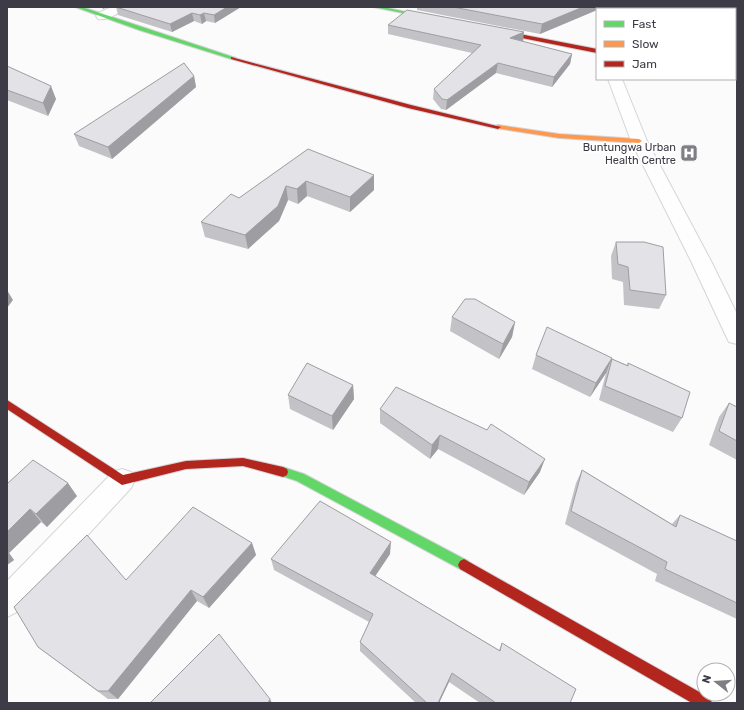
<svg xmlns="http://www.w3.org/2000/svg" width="744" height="710" font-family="Rubik,sans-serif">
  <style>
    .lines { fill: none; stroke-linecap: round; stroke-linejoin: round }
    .street-casing { stroke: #d5d4d9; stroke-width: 2 }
    .fast-casing { stroke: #d5d4d9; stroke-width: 2 }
    .slow-casing { stroke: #d5d4d9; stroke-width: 2 }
    .jam-casing { stroke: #d5d4d9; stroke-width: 2 }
    .street { fill: #fefefe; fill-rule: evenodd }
    .fast { fill: #63d668; fill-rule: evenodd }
    .slow { fill: #ff974d; fill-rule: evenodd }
    .jam { fill: #b3261e; fill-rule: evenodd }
    .wall { fill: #c2c2c7 }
    .shaded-wall { fill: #9e9ea2 }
    .building { fill: #e2e2e7; stroke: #9e9ea2 }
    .labels { text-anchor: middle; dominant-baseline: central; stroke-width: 3.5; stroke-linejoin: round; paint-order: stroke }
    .far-poi-label { font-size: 11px; fill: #3c3b46; stroke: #fff; text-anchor: end }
  </style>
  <rect width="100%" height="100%" fill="#fbfbfb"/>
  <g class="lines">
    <defs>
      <path id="street" d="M 112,7 L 128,7 L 126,9 C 118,13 107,21 98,19 L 96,16 L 98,13 Z
        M 615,7 L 629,7 L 631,9 L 617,9 Z
        M 735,60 L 737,60 L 737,69 L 735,69 Z
        M 608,79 L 622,79 L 647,141 L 711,261 L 737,314 L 737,344 L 729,342 L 726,336 L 691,261 L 631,141 Z
        M 122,469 L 131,472 L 135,480 L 131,488 L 17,612 L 7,617 L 7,581 L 113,472 Z"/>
      <path id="fast" d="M 75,7 L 82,7 L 236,58 L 231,59 L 139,30 Z
        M 373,7 L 383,7 L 435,18 L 433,19 Z
        M 283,467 L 304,474 L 468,561 L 470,565 L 468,569 L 464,571 L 460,569 L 297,481 L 279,475 L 278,472 L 279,469 Z"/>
      <path id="slow" d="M 498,125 L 559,134 L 639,139 L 642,141 L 639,143 L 559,138 L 496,128 L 496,126 Z"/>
      <path id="jam" d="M 494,29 L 597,49 L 597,53 L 492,32 L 492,30 Z
        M 231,57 L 411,105 L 501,127 L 498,129 L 408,108 L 231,59 Z
        M 7,400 L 123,475 L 186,461 L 243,458 L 283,467 L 287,469 L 288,472 L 287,475 L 283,477 L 243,466 L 186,469 L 122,485 L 7,409 Z
        M 464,559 L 710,698 L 712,703 L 692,703 L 460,569 L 458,565 L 460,561 Z"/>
    </defs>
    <use href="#street" class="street-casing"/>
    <use href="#fast" class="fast-casing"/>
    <use href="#slow" class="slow-casing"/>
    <use href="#jam" class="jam-casing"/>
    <use href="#street" class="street"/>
    <use href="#fast" class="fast"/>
    <use href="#slow" class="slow"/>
    <use href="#jam" class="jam"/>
  </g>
  <path class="wall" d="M 116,7 L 241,7 L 215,23 L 206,21 L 202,24 L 194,21 L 172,32 L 118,15 Z
    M 417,7 L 604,7 L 540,34 L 417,10 Z
    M 388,25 L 523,42 L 572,54 L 570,64 L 552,87 L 496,73 L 446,110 L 441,109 L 433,99 L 434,89 L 472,53 L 388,34 Z
    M 7,66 L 56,99 L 48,116 L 7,100 Z
    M 194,76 L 196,87 L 112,159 L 79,146 L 74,134 Z
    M 308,149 L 374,190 L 350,212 L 307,196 L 298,204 L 288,200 L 279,221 L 248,249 L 205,237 L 201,222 L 239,198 Z
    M 616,242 L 666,295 L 659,309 L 624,305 L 623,282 L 612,279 L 611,256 Z
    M 452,317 L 515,322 L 512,337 L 499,359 L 450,331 Z
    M 536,355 L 612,358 L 606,373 L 590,397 L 532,369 Z
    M 612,359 L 627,365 L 628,363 L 682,418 L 673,432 L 599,400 L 606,373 Z
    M 353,385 L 354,399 L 333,430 L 290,409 L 288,395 Z
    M 729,403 L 737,407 L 737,460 L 709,445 L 719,417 Z
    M 380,409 L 540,472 L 524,495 L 438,449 L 430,459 L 380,423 Z
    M 582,470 L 672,524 L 680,515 L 737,541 L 737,619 L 655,581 L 657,574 L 565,524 L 576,483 Z
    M 7,484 L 77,496 L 47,527 L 41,522 L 9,553 L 14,560 L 7,565 Z
    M 252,543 L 256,555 L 209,608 L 197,601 L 118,699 L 108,699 L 50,656 L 38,647 L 126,580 Z
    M 390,554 L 375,576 L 499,650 L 502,643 L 570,703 L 480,703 L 449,682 L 439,703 L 416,703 L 360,651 L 360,642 L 369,622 L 274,570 L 271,559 Z"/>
  <path class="shaded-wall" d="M 102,7 L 108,7 L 103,9 Z
    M 227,7 L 241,7 L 215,23 L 214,15 Z
    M 583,7 L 604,7 L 599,9 L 597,9 L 597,10 L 540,34 L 542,24 Z
    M 192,13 L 194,21 L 172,32 L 170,24 Z
    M 204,13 L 206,21 L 202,24 L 200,15 Z
    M 524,32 L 523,42 L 510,38 Z
    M 572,54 L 570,64 L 552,87 L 554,77 Z
    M 498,63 L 496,73 L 446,110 L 447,100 Z
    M 194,76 L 196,87 L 112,159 L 108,147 Z
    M 51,86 L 56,99 L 48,116 L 43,103 Z
    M 374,175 L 374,190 L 350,212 L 350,197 Z
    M 306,181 L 307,196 L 298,204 L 297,189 Z
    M 286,186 L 288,200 L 279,221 L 248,249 L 245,235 Z
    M 7,290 L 13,300 L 7,308 Z
    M 515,322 L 512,337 L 499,359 L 503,344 Z
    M 612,358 L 606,373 L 590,397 L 596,383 Z
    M 353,385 L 354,399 L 333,430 L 332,416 Z
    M 440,435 L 438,449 L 430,459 L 432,445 Z
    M 545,459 L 540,472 L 524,495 L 529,482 Z
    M 68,483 L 77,496 L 47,527 L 36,514 Z
    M 30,509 L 41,522 L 9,553 L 14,560 L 7,565 L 7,532 Z
    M 391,542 L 390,554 L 370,584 L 370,573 Z
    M 252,543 L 256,555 L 209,608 L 203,597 Z
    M 191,590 L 197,601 L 118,699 L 108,691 Z
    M 452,673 L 449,682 L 439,703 L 438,703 Z
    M 270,699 L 272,703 L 268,703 Z"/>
  <path class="building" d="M 116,7 L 227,7 L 214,15 L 204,13 L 200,15 L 192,13 L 170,24 Z
    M 453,7 L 583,7 L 542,24 Z
    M 407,10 L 524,32 L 510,38 L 572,54 L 554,77 L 498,63 L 447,100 L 442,99 L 434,89 L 481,45 L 388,25 Z
    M 184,63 L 194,76 L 108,147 L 74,134 Z
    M 7,66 L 51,86 L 43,103 L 7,90 Z
    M 308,149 L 374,175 L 350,197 L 306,181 L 297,189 L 286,186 L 278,206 L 245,235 L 201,222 L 231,194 L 239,198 Z
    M 616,242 L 644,242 L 663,247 L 666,295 L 630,290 L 628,267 L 618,264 Z
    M 465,299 L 475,299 L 515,322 L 503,344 L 452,317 Z
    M 547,327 L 612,358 L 596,383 L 536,355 Z
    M 612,359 L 628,366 L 628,363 L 690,392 L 682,418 L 605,386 Z
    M 307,363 L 353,385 L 332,416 L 288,395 Z
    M 396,387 L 487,430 L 491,424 L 545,459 L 529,482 L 440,435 L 432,445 L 380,409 Z
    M 729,403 L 737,407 L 737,441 L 719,431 Z
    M 33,460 L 68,483 L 36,514 L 30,509 L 7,532 L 7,484 Z
    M 582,470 L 676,527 L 680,515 L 737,541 L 737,603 L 665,569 L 667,562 L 571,511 Z
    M 320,501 L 391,542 L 370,573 L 500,651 L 502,643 L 576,689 L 570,703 L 496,703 L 452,673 L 438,703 L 427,703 L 360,642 L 373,614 L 271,559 Z
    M 193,507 L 252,543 L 203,597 L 191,590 L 108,691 L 98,691 L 38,647 L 14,607 L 87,535 L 126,580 Z
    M 219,634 L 270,699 L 268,703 L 150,703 Z"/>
  <defs>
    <symbol id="hospital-square" viewBox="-11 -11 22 22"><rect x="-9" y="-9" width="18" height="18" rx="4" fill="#7f7e85" stroke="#fff"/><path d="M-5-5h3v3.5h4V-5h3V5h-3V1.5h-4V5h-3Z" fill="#fff"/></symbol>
  </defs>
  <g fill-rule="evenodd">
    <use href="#hospital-square" x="679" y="143" width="20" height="20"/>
  </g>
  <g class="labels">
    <g class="far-poi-label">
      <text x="676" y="147">Buntungwa Urban<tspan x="676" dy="13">Health Centre</tspan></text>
    </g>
  </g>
  <rect width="744" height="710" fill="none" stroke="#3c3b46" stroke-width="16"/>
  <rect x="596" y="8" width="140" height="72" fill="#ffffff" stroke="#b1b1b5"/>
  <rect x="604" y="21" width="20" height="6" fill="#63d668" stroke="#b1b1b5"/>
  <text x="632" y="28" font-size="12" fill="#3c3b46">Fast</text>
  <rect x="604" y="41" width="20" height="6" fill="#ff974d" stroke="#b1b1b5"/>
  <text x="632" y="48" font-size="12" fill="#3c3b46">Slow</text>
  <rect x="604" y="61" width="20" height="6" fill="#b3261e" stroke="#b1b1b5"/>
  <text x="632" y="68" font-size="12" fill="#3c3b46">Jam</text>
  <g transform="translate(716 682) rotate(287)"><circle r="19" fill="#ffffff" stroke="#b1b1b5"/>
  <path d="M0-3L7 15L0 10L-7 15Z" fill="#7f7e85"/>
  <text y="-6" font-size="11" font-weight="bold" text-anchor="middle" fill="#3c3b46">N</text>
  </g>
</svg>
